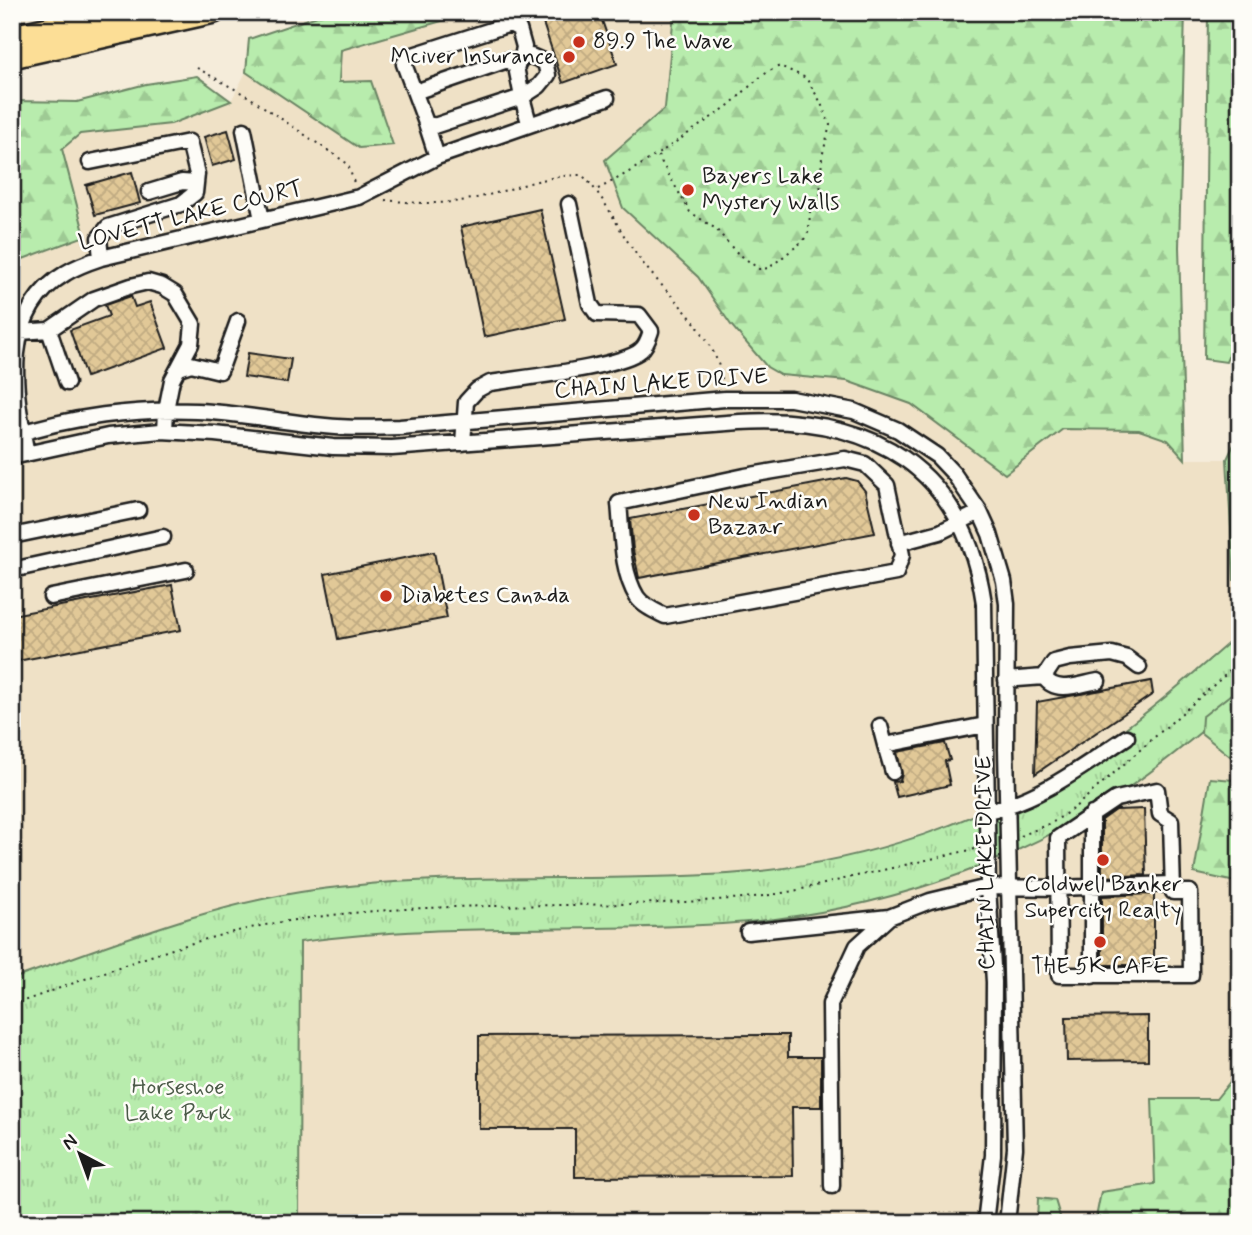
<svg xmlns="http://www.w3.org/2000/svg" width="1252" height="1235" font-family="Mynerve,sans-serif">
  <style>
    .built { fill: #efe1c6 }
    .grass { fill: url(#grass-tufts); stroke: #6a8464; stroke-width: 2 }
    .forest { fill: url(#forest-firs); stroke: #6a8464; stroke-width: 2 }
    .building { fill: url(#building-cross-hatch); stroke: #1c1c1c; stroke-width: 2 }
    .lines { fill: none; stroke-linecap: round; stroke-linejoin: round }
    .minor-casing { stroke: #1c1c1c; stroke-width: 19 }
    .highway-casing { stroke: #1c1c1c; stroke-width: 26 }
    .path { stroke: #1c1c1c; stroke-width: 2; stroke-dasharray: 2 5; stroke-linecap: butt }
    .minor { stroke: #fdfcf7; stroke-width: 14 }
    .highway { stroke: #fcde96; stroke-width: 21 }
    .poi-dot { fill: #c8321e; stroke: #fdfcf7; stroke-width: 2.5 }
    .labels { text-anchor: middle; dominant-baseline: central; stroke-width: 5; stroke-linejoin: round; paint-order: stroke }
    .poi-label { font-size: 23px; fill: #1c1c1c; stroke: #fdfcf7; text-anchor: start }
    .street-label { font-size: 23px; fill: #1c1c1c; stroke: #fdfcf7 }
    .park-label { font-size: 23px; fill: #4b5a48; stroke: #fdfcf7 }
  </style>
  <defs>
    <pattern id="grass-tufts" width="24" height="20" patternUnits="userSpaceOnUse" patternTransform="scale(1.75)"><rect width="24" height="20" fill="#b8ecad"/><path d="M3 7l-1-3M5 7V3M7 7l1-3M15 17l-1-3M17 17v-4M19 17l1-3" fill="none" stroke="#9eca94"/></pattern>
    <pattern id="forest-firs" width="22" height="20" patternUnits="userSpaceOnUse" patternTransform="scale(1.75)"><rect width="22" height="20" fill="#b8ecad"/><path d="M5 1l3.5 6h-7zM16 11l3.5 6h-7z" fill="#9eca94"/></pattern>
    <pattern id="building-cross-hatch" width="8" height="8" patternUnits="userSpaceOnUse" patternTransform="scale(1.75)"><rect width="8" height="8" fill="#e1c897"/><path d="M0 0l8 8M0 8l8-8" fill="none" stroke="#c0ab82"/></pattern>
  </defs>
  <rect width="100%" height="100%" fill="#f5ecda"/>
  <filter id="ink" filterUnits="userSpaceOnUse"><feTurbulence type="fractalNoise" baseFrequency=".0143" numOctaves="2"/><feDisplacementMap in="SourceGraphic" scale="14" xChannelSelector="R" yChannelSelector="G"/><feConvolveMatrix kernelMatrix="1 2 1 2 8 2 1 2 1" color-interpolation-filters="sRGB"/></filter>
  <g filter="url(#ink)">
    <path class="built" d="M 473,12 L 674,12 L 654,238 L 698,277 L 731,325 L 767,367 L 781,375 L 847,381 L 911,404 L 1005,473 L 1062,429 L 1139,430 L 1168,440 L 1185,459 L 1227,459 L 1234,580 L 1240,606 L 1240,633 L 1128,727 L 1048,779 L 957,822 L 872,850 L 792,867 L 729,874 L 397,882 L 324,888 L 270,897 L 215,911 L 12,979 L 12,263 L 85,236 L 62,149 L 80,134 L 171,124 L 231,101 L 246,72 L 359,148 L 339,82 L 341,49 Z
      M 1201,733 L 1240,764 L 1240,770 L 1235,780 L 1210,778 L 1194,873 L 1240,883 L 1240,1048 L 1236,1074 L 1216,1099 L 1152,1100 L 1155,1184 L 1102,1192 L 1095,1223 L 1062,1223 L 1055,1200 L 1039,1198 L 1037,1223 L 477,1223 L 477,1218 L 297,1223 L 294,941 L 398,931 L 862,904 L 942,881 L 1034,842 L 1056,831 L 1163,763 Z"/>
    <path class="grass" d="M 1240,633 L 1240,699 C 1204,730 1167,761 1128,788 C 1009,869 866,915 722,924 C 582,933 440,922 300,942 L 299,1219 L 477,1217 L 477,1223 L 12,1223 L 12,979 C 111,945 210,904 314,890 C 451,871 590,883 728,874 C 860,865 993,821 1102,745 C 1151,711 1195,672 1240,633 Z"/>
    <path class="forest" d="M 329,12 L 473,12 L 341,50 L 339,82 L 371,81 L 393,145 L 359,148 L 246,72 L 249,39 Z
      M 674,12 L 1185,12 L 1179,247 L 1185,459 L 1168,440 L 1139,430 L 1063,429 L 1005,474 L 911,404 L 847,381 L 781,375 L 767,367 L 731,325 L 698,277 L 623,208 L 605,160 L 665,108 Z
      M 1208,12 L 1240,12 L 1240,329 L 1226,362 L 1204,359 Z
      M 197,76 L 231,101 L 171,124 L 80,134 L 62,149 L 85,236 L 12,263 L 12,101 L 77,102 L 146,84 Z
      M 1240,432 L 1240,580 L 1234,580 L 1227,459 Z
      M 1240,687 L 1240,764 L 1201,733 L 1202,717 Z
      M 1240,770 L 1240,883 L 1194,873 L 1210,778 L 1234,780 Z
      M 1240,1048 L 1240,1223 L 1095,1223 L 1101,1192 L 1155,1184 L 1152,1099 L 1216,1099 L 1236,1074 Z
      M 1038,1198 L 1055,1200 L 1062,1223 L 1037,1223 Z"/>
    <path class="building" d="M 565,12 L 599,12 L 617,64 L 563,83 L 542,20 Z
      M 228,130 L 236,159 L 212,166 L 204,137 Z
      M 132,172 L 140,203 L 95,215 L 86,185 Z
      M 540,209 L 565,319 L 484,337 L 461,227 Z
      M 131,296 L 135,307 L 150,302 L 167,348 L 86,377 L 70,330 L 109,316 L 105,305 Z
      M 248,353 L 291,359 L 287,383 L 244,377 Z
      M 846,478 L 857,481 L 865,491 L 875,533 L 639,578 L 633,550 L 630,519 Z
      M 434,552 L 447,618 L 338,639 L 325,574 Z
      M 172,585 L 181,630 L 12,662 L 12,615 Z
      M 1151,681 L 1153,694 L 1035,774 L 1037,702 Z
      M 945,743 L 950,760 L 945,761 L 950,785 L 897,797 L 893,782 L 900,781 L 902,774 L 897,752 Z
      M 1144,809 L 1146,875 L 1102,877 L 1102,820 L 1116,810 Z
      M 1154,894 L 1154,965 L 1102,965 L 1102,896 Z
      M 1148,1016 L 1148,1060 L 1067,1061 L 1066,1017 Z
      M 788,1035 L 788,1057 L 821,1057 L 821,1107 L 792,1107 L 793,1176 L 575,1177 L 575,1129 L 479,1129 L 479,1036 Z"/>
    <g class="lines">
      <defs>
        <path id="minor" d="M 522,57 L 524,47 L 519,29 L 510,24 L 410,56 L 404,64 L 426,123 L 434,126 L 522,97 L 516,67 L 522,57 L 531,56 L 545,62 L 548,75 L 539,86 L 522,97 L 529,123
          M 415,92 L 508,60 L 516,67
          M 426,123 L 437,157
          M 244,130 L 262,220
          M 90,162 L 189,142 L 197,174 L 195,193 L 181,204 L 108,227 L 99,238 L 101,258
          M 149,192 L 182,182 L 196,183
          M 49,330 L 67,383
          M 20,332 L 49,330 L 94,299 L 131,286 L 148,282 L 162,286 L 175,294 L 193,324 L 191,344 L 172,380 L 166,410 L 165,431
          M 179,368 L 191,364 L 220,371 L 238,321
          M 12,436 C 69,417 137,408 197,411 C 240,413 282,422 325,426 C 350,429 375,428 400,427 L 725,399 L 791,399 L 854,411 L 898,430 L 937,456 L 954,474 L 980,512 L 990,534 L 1004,581 L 1007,604 L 1006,749 L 1015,1148 L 1007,1223
          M 463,443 L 466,402 L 477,390 L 490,383 C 520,378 623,367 641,350 C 647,345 649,337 651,331 L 639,315 L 597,314 L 590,304 L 569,204
          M 27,454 C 14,390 0,312 66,273 C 77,266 89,262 101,258 L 359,197 L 437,157 L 607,98
          M 12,457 L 108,436 L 161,431 L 215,434 L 333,447 L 392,448 L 740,422 C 872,414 964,467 984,603 L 988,887 L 994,982 L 993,1155 L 985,1223
          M 845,459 L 865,464 L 887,485 L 902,555 L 896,573 L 665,616 C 655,611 643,606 637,597 C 621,571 622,533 619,503 L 745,476 Z
          M 12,536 L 138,510
          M 899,543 L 940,532 L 980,512
          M 12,570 L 163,537
          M 51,597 L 186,570
          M 1044,677 C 1056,695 1080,684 1098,681
          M 1006,680 L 1044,677 L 1054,662 L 1070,658 L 1112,654 L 1127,658 L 1139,667
          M 880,726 L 885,745
          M 893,772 L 885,745 L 985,725
          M 1157,790 L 1160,814 L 1171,821 L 1173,892 L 1190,892 L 1191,975 L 1059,975 L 1058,838 L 1116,799 Z
          M 987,811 C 1040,800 1083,766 1127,737
          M 748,932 L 889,917
          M 1092,976 L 1092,814
          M 832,1186 L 830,1004 L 857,946 L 889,917 L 930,901 L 988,887 L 1058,888 L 1172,884"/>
        <path id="highway" d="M 12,36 L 123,12
          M 12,57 L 214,12"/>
      </defs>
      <use href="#minor" class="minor-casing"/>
      <use href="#highway" class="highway-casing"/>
      <path class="path" d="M 197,68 L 249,97 L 348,164 L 354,183
        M 598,189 C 643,166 683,137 725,108 C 744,94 757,75 780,66 L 806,78 L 820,101 L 830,125 L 822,157 L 820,196 L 810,211 L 809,231 L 803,241 L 769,268 L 759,269 L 735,251 L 716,229 L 690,212 L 658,156
        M 385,200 C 412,203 438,205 466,200 C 507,193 539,175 582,175 C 605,197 616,225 634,251 C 664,296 715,327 723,384
        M 1021,836 L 1055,821 L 1074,808 L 1240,662
        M 12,1005 C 105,973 197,934 295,920 C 447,897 601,912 753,897 C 786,894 820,885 852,877 C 893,868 934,858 975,849"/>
      <use href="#minor" class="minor"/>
      <use href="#highway" class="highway"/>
    </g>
  </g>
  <g class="poi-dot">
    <circle cx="579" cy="42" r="7"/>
    <circle cx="569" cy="57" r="7"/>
    <circle cx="688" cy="190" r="7"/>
    <circle cx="694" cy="515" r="7"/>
    <circle cx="386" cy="596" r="7"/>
    <circle cx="1103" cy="860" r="7"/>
    <circle cx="1100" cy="942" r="7"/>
  </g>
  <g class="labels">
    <g class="poi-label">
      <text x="593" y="42">89.9 The Wave</text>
      <text x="555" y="57" text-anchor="end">Mciver Insurance</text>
      <text x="702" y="177">Bayers Lake<tspan x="702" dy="26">Mystery Walls</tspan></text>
      <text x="708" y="502">New Indian<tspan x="708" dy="26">Bazaar</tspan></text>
      <text x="400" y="596">Diabetes Canada</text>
      <text x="1103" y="885" text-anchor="middle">Coldwell Banker<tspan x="1103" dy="26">Supercity Realty</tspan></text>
      <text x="1100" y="967" text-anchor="middle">THE 5K CAFE</text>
    </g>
    <g class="street-label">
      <text transform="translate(191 216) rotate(-14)">LOVETT LAKE COURT</text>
      <text transform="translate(661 384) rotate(-4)">CHAIN LAKE DRIVE</text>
      <text transform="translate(986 863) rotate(-91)">CHAIN LAKE DRIVE</text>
    </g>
    <g class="park-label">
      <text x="178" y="1088">Horseshoe<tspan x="178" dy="26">Lake Park</tspan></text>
    </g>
  </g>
  <rect width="1252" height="1235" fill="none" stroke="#fdfcf7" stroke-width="42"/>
  <rect x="21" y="21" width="1210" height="1193" fill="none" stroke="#1c1c1c" stroke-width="2.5" filter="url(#ink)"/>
  <g transform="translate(80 1154) rotate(319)" stroke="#fdfcf7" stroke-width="5" paint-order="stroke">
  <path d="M0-5L12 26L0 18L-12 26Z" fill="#1c1c1c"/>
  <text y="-10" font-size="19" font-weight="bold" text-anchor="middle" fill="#1c1c1c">N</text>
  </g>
</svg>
